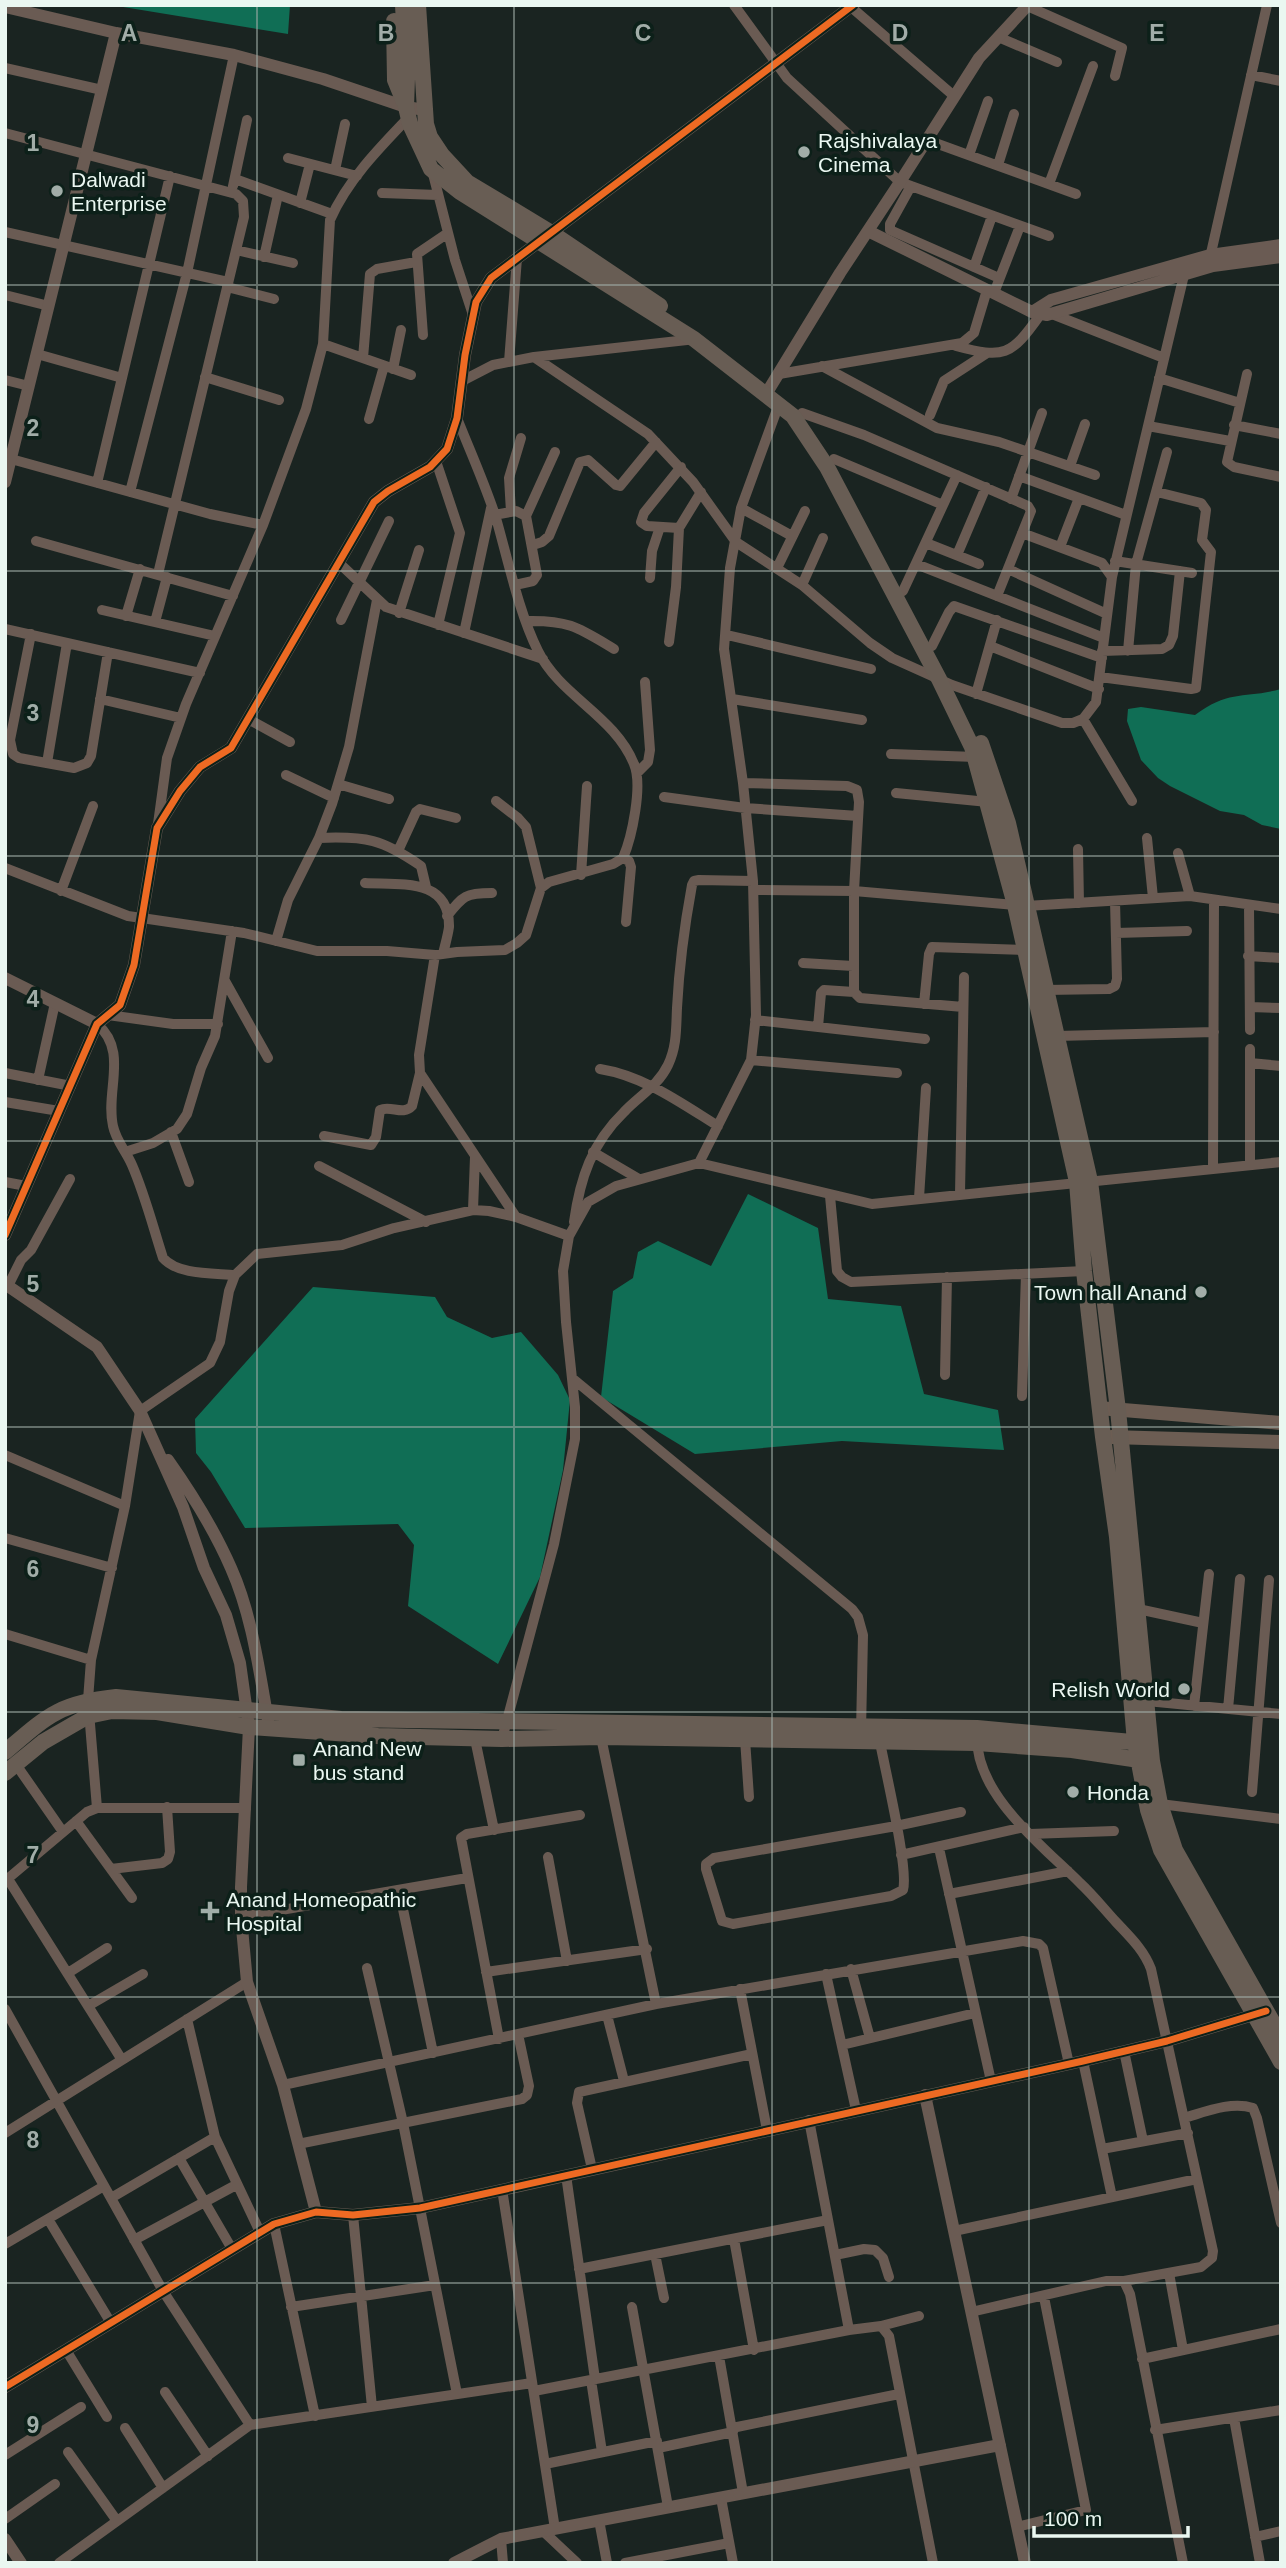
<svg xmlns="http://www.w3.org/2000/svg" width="1286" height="2568" font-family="Helvetica,sans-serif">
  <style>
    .water { fill: #106e55 }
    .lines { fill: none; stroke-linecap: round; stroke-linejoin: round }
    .minor { stroke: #6a5b53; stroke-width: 10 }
    .tertiary { stroke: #6a5b53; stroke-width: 12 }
    .secondary { stroke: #6c5d53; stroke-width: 14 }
    .primary { stroke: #685d54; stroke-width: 16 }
    .cycleway-casing { stroke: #0c2019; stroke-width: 11 }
    .cycleway { stroke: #ed6a23; stroke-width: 7 }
    .grid { fill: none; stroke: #a1ada8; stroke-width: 2; stroke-opacity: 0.55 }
    .poi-dot { fill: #a1ada8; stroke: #0c2019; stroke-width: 2.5 }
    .labels { text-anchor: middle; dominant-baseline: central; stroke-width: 7; stroke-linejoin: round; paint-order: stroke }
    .poi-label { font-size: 21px; fill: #eaf7f1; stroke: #0c2019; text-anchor: start }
    .grid-label { font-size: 23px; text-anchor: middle; font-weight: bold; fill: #a1ada8; stroke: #0c2019; stroke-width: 7; stroke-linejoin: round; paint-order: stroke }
  </style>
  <rect width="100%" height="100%" fill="#1a2421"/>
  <path class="water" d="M 111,5 L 290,5 L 288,34 Z
    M 1281,689 L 1281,829 L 1262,825 L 1244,815 L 1220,811 L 1170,786 L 1158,778 L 1141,760 L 1127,721 L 1128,709 L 1141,707 L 1195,715 C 1230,689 1244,699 1281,689 Z
    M 748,1194 L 818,1228 L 828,1299 L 901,1306 L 924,1394 L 998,1410 L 1004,1450 L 842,1441 L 695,1454 L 601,1397 L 613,1291 L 633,1278 L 638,1252 L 658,1241 L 711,1266 Z
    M 313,1287 L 435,1297 L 447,1317 L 492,1338 L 521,1332 L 558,1375 L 570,1400 L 563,1470 L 540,1577 L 498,1664 L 408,1606 L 414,1545 L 398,1524 L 245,1528 L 211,1472 L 196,1453 L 195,1419 Z"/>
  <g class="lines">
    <path class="minor" d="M 734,5 L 787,78 L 900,182 L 1049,236
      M 1027,6 L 1122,48 L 1115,76
      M 851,7 L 954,96
      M 998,37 L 1057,62
      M 5,68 L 102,90
      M 1251,75 L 1281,81
      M 5,133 L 236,194 L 243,201 L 244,217 L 158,574
      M 927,140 L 1076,194
      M 969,155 L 988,101
      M 288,158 L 357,176
      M 998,165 L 1014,114
      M 335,170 L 345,124
      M 432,170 L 455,260 L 473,315
      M 235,179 L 332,214
      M 1049,184 L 1093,66
      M 233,186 L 247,120
      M 911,186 L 890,224 L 890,230 L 999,278
      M 382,193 L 438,195
      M 300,203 L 310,164
      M 5,232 L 228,282
      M 236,250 L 293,263
      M 264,257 L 278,195
      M 1209,262 L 1267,5
      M 974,267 L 992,216
      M 227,287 L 274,299
      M 994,293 L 1020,226
      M 5,295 L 49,306
      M 1052,314 L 1164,358
      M 423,335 L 417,254 L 448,233
      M 323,344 L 411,375
      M 956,346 C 1004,359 1011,356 1040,315
      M 37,354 L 122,378
      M 534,357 L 648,434 L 693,482 L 736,542 L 802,585 L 870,643 L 892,658 L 952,685 L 1062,723 L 1073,723 L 1083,719 L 1096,702 L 1112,577 L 1184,275
      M 363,358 L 370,274 L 377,269 L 416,262
      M 509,362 L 517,258
      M 822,366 L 937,428 L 999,442 L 1095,475
      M 393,369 L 401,330
      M 779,374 L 962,343 L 974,333 L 987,290
      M 1247,374 L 1227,462 L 1234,467 L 1281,477
      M 205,377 L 279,400
      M 1159,378 L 1240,403
      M 5,380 L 29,386
      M 462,381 L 493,365 L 534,357 L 696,339
      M 802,413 L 864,435 L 1028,506 L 1031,511 L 997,596
      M 930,415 L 944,381 L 987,353
      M 369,419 L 384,366
      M 1234,425 L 1281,434
      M 1148,426 L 1230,441
      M 11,459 L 210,514 L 263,525
      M 834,459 L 943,505
      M 436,461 L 460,533 L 438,625
      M 1070,466 L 1085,424
      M 1019,476 L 1126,515
      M 97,483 L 170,176
      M 130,492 L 187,273 L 234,55
      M 1011,499 L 1042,413
      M 741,508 L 792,536
      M 511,512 L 509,478 L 521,438
      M 494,515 L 516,511 L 526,516 L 537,575 L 533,581 L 515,585
      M 526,516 L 555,452
      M 679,528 L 647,526 L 641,522 L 644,513 L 681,467
      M 1022,533 L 1102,563 L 1112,577
      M 36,541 L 233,596
      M 926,543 L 979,564
      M 533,545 L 542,542 L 549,536 L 580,462 L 588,460 L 616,485 L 620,486 L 656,442
      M 1060,547 L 1079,498
      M 957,555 L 986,487
      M 1115,561 L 1192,573
      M 339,563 L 386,607 L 543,659
      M 916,564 L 1104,638
      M 777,568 L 805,511
      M 1008,569 L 1107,614
      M 650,578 L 652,551 L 660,527
      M 802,585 L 823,538
      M 903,591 L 957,475
      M 102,610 L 215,636
      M 399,613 L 419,550
      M 126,616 L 140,569
      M 341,620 L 389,521
      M 527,621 C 569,620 579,628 614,649
      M 155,622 L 167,577
      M 5,629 L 200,673
      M 464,633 L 491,508
      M 31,634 L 10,740 L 13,754 L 19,758 L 74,768 L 87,763 L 91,756 L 108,652
      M 727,635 L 871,669
      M 669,642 L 676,587 L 679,528 L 701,492
      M 932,646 L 949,612 L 954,606 L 1102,658
      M 990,646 L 1099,689
      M 1102,651 L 1162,649 L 1169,645 L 1173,636 L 1180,571
      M 1128,651 L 1136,564 L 1167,452
      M 1100,677 L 1191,689 L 1196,688 L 1211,552 L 1202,540 L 1206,510 L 1201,503 L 1157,492
      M 976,694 L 997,620
      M 100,699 L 181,718
      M 732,699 L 862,720
      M 248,719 L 290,742
      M 1083,719 L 1132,801
      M 891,754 L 976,757
      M 47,763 L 67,643
      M 637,773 L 648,762 L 650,750 L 645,682
      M 286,775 L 334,798
      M 743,783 L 847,786 L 857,790 L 859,802 L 854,891 L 854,992 L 860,998 L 963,1007
      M 338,784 L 389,799
      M 896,793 L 988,802
      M 664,797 L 745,808 L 858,816
      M 496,801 L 518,818 L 526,827 L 541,888
      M 158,824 L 167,758 L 186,704 L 263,525 L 306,409 L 323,344 L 330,220 C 347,181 379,148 408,118
      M 319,838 C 366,836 382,839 421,866 L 426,887
      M 1147,838 L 1153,898
      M 1078,849 L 1079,903
      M 398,851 L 416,812 L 420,809 L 456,818
      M 1178,853 L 1190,896
      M 623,858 L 629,861 L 631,867 L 626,922
      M 5,868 L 128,916 L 244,933 L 317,951 L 387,951 L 435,955 L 457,952 L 505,950 L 517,943 L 526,935 L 541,888 L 549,882 L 613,864 L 623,858 C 632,837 643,785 634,764 C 615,716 560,696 538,651 C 519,613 508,560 496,518 C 485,484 470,451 457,418
      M 581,875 L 587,786
      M 365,883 C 399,885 450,877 449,927 C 448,935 445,945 443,954
      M 754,890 L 854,891 L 1026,906 L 1190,896 L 1281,909
      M 61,891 L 93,806
      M 1249,905 L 1250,1030
      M 447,916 C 463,896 465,893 492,893
      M 1116,933 L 1187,931
      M 276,941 L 288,900 L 319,838 L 332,804 L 349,747 L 377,600
      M 435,955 L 419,1055 L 420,1073 L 516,1217
      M 1248,956 L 1281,958
      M 803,963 L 853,966
      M 225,981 L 268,1058
      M 1045,990 L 1109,989 L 1115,986 L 1117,979 L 1115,901
      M 924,1004 L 929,954 L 932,947 L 1025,950
      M 1250,1007 L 1281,1008
      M 108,1015 L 173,1024 L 218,1024
      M 755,1020 L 925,1039
      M 97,1024 C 129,1051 105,1091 113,1126 C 116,1141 126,1151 132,1165 C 145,1195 153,1227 163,1258 C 178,1275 212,1273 235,1275
      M 818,1027 L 821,993 L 824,990 L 854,992
      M 1057,1036 L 1214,1032
      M 751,1060 L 897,1073
      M 1250,1063 L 1281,1066
      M 600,1069 C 644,1076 681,1103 718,1126
      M 5,1073 L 71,1086
      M 38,1080 L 55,1003
      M 5,1102 L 59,1111
      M 171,1132 L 189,1182
      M 324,1136 L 371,1145 L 376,1137 L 380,1110 C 391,1105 403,1116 412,1106 L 420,1073
      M 125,1152 L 153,1143 L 177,1129 L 187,1114 L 201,1068 L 215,1036 L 232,931
      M 593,1152 L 639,1179
      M 699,1163 L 751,1060 L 756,1015 L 753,881 L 743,783 L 724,649 L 730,568 L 741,508 L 779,404
      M 1250,1165 L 1250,1049
      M 319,1166 L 426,1222
      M 1213,1169 L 1214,900
      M 5,1182 L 26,1186
      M 960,1194 L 964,977
      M 830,1196 L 837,1271 L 842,1277 L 851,1282 L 1084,1271
      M 919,1198 L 926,1088
      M 473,1210 L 475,1157
      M 574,1222 C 580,1178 592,1143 624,1112 C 639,1096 658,1086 668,1065 C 677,1046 676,1028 677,1008 C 679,968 685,923 692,885 L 694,881 L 699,880 L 753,881
      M 8,1286 L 21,1260 L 31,1250 L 70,1179
      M 945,1375 L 947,1277
      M 572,1378 L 852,1609 L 858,1617 L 863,1635 L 861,1731
      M 1022,1396 L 1026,1274
      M 5,1455 L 125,1506
      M 5,1538 L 112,1568
      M 1138,1609 L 1203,1623
      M 5,1634 L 91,1660
      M 1147,1701 L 1281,1714
      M 1194,1706 L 1209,1574
      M 1228,1709 L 1240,1579
      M 879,1735 L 880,1742 C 885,1770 909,1869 903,1890 L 891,1896 L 733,1924 L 722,1921 L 706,1869 L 706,1864 L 714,1858 L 896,1826 L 961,1812
      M 601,1737 L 656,2004
      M 977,1738 C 977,1796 1043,1846 1080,1883 C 1093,1895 1104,1909 1116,1922 C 1130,1937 1144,1950 1151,1969 L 1213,2251 L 1212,2258 L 1201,2267 L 1124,2281
      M 475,1739 L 494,1830
      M 502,1739 L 554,1544 L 575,1439 L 575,1407 L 566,1322 L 563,1271 L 569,1236 L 588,1202 L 616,1186 L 699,1163 L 872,1204 L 1281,1162
      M 745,1739 L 749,1797
      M 15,1763 L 63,1832
      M 1252,1792 L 1269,1580
      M 1160,1804 L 1281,1819
      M 97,1808 L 88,1700 L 91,1660 L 125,1506 L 140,1411 L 210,1363 L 220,1342 L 229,1291 L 235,1275 L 257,1254 L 342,1245 L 394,1228 L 473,1210 L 489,1211 L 516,1217 L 569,1236
      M 76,1821 L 132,1898
      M 1030,1834 L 1114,1831
      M 939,1848 L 991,2081
      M 901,1855 L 1024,1827
      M 548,1857 L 567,1961
      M 111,1869 L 162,1863 L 168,1859 L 170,1852 L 167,1807
      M 8,1879 L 122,2060
      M 5,1881 L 87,1812 L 97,1808 L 246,1808
      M 399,1890 L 433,2053
      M 949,1894 L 1068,1871
      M 241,1917 L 467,1878
      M 367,1968 L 403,2123 L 457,2394
      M 851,1969 L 870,2038
      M 486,1972 L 647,1949
      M 68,1973 L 107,1948
      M 826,1974 L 856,2110
      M 740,1989 L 767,2130
      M 88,2006 L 143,1974
      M 5,2009 L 163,2291 L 250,2425
      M 607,2015 L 624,2081
      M 187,2019 L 215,2137 L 260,2232
      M 499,2039 L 461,1838 L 467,1834 L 580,1815
      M 842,2045 L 975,2013
      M 1124,2051 L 1143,2141
      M 1083,2061 L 1112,2197
      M 283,2085 L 656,2004 L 1023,1941 L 1039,1944 L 1043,1948 L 1069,2064
      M 1184,2118 C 1205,2112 1231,2101 1253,2108 L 1257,2118 L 1281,2223
      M 809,2120 L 849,2330
      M 5,2133 L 247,1982
      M 298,2144 L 522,2099 L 527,2095 L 529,2086 L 518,2034
      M 1102,2149 L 1188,2133
      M 179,2158 L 232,2249
      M 592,2169 L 577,2103 L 579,2092 L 752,2054
      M 566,2175 L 595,2379
      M 502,2189 L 555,2529
      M 111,2198 L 215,2137
      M 353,2215 L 372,2407
      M 48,2219 L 111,2323
      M 274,2224 L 315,2416
      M 954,2231 L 1197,2179
      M 734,2239 L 754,2350
      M 134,2240 L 236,2185
      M 5,2244 L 104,2186
      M 655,2254 L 664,2298
      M 835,2255 L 864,2249 L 875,2250 L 883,2258 L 889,2277
      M 579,2269 L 828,2220
      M 1169,2273 L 1183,2350
      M 291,2307 L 435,2285
      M 632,2307 L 668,2507
      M 971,2312 L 1106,2281 L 1124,2281 L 1130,2294 L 1183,2563
      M 881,2326 L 919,2316
      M 66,2350 L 107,2417
      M 719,2356 L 743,2493
      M 1142,2359 L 1281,2329
      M 591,2380 L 602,2452
      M 534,2391 L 849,2330 L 881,2326 L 889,2336 L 933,2563
      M 165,2392 L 208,2456
      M 1234,2418 L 1260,2563
      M 125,2428 L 163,2488
      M 732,2428 L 899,2394
      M 1155,2430 L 1281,2410
      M 658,2448 L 733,2432
      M 68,2452 L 117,2521
      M 5,2455 L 81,2407
      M 545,2464 L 657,2441
      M 721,2498 L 733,2563
      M 5,2519 L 55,2484
      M 599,2520 L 607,2563
      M 1017,2527 L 1086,2510 L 1044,2297
      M 543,2531 L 577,2563
      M 1255,2537 L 1281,2531
      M 501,2539 L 503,2563
      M 59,2563 L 250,2425 L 532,2383
      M 625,2563 L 729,2543"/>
    <path class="tertiary" d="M 5,7 L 116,33 L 234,55 L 323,79 L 406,107 L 425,110
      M 868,231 L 1032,312 L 1047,315 L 1213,266 L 1281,257
      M 1032,312 L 1051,300 L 1210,255 L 1281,245
      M 766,394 L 840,273 L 900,182 L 979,58 L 1028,5
      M 5,482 L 116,33
      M 5,978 L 97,1024
      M 5,1235 L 97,1024 L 120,1005 L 134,965 L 157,828 L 180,791 L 200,767 L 231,748 L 374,502 L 388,491 L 430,467 L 447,449 L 457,418 L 465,355 L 476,302 L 491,278 L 853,5
      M 5,1284 L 97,1347 L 140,1411 L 183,1507 L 204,1568 L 226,1615 L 240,1663 L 249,1727 L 241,1887 L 241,1917 L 247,1982 L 283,2085 L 316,2212
      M 168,1460 C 192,1494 214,1529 231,1568 C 252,1615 259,1670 268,1720
      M 925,2095 L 1025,2563
      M 5,2387 L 274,2224 L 316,2212 L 353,2215 L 420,2208 L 1083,2061 L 1167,2041 L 1263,2012
      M 5,2539 L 21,2563
      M 454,2563 L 501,2539 L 1000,2445"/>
    <path class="secondary" d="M 1099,1408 L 1281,1423
      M 1111,1437 L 1281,1442"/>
    <path class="primary" d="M 403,5 L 407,79 L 406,107 L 410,124 L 431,169 L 460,192 L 694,339 L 793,416 L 827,467 L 939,679 L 972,747 L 1015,905 L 1077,1182 L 1084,1271 L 1103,1437 L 1117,1537 L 1135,1742 L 1148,1810 L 1161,1850 L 1281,2062
      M 418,5 L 426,124 L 430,137 L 442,155 L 467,182 L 550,232 L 660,306
      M 394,21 L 395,80 L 404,102
      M 981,743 L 1008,823 L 1090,1181 L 1118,1410 L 1152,1761 L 1160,1804 L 1175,1850 L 1281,2037
      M 5,1752 C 47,1716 59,1703 116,1697 L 341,1719 L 977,1728 L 1143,1743
      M 5,1773 L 43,1742 L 88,1716 L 112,1711 L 157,1712 L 249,1727 L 378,1736 L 502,1739 L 601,1737 L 977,1743 L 1072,1750 L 1146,1761"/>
    <defs>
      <path id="cycleway" d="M 5,1235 L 97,1024 L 120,1005 L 134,965 L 157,828 L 180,791 L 200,767 L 231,748 L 374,502 L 388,491 L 430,467 L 447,449 L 457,418 L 465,355 L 476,302 L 491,278 L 853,5
        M 5,2387 L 274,2224 L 316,2212 L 353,2215 L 420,2208 L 1083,2061 L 1167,2041 L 1266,2011"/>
    </defs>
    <use href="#cycleway" class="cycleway-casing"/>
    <use href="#cycleway" class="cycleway"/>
  </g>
  <path class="grid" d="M 257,5 L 257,2563M 514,5 L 514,2563M 772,5 L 772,2563M 1029,5 L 1029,2563M 5,285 L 1281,285M 5,571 L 1281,571M 5,856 L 1281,856M 5,1141 L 1281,1141M 5,1427 L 1281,1427M 5,1712 L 1281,1712M 5,1997 L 1281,1997M 5,2283 L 1281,2283"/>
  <g class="poi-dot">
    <circle cx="804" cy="152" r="7"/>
    <circle cx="57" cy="191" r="7"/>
    <circle cx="1201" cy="1292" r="7"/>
    <circle cx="1184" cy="1689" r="7"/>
    <rect x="292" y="1753" width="14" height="14" rx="3.5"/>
    <circle cx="1073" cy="1792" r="7"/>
    <path d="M206.5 1900.5h7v7h7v7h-7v7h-7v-7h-7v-7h7z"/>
  </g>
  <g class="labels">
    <g class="poi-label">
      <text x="818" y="140">Rajshivalaya<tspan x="818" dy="24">Cinema</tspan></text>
      <text x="71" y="179">Dalwadi<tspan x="71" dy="24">Enterprise</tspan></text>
      <text x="1187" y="1292" text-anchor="end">Town hall Anand</text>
      <text x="1170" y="1689" text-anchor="end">Relish World</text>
      <text x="313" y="1748">Anand New<tspan x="313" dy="24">bus stand</tspan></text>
      <text x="1087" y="1792">Honda</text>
      <text x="226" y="1899">Anand Homeopathic<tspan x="226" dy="24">Hospital</tspan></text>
    </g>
  </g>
  <g class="grid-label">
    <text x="129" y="41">A</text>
    <text x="386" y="41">B</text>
    <text x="643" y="41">C</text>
    <text x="900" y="41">D</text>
    <text x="1157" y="41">E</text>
    <text x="33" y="151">1</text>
    <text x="33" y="436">2</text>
    <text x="33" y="721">3</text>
    <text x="33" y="1007">4</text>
    <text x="33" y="1292">5</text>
    <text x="33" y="1577">6</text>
    <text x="33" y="1863">7</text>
    <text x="33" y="2148">8</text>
    <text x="33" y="2433">9</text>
  </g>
  <rect width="1286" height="2568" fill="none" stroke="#eaf7f1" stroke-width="14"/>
  <path d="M1034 2526v10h154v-10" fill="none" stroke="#eaf7f1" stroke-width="3.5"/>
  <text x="1044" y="2526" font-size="21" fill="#eaf7f1" stroke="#0c2019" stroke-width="5" paint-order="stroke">100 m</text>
</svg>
